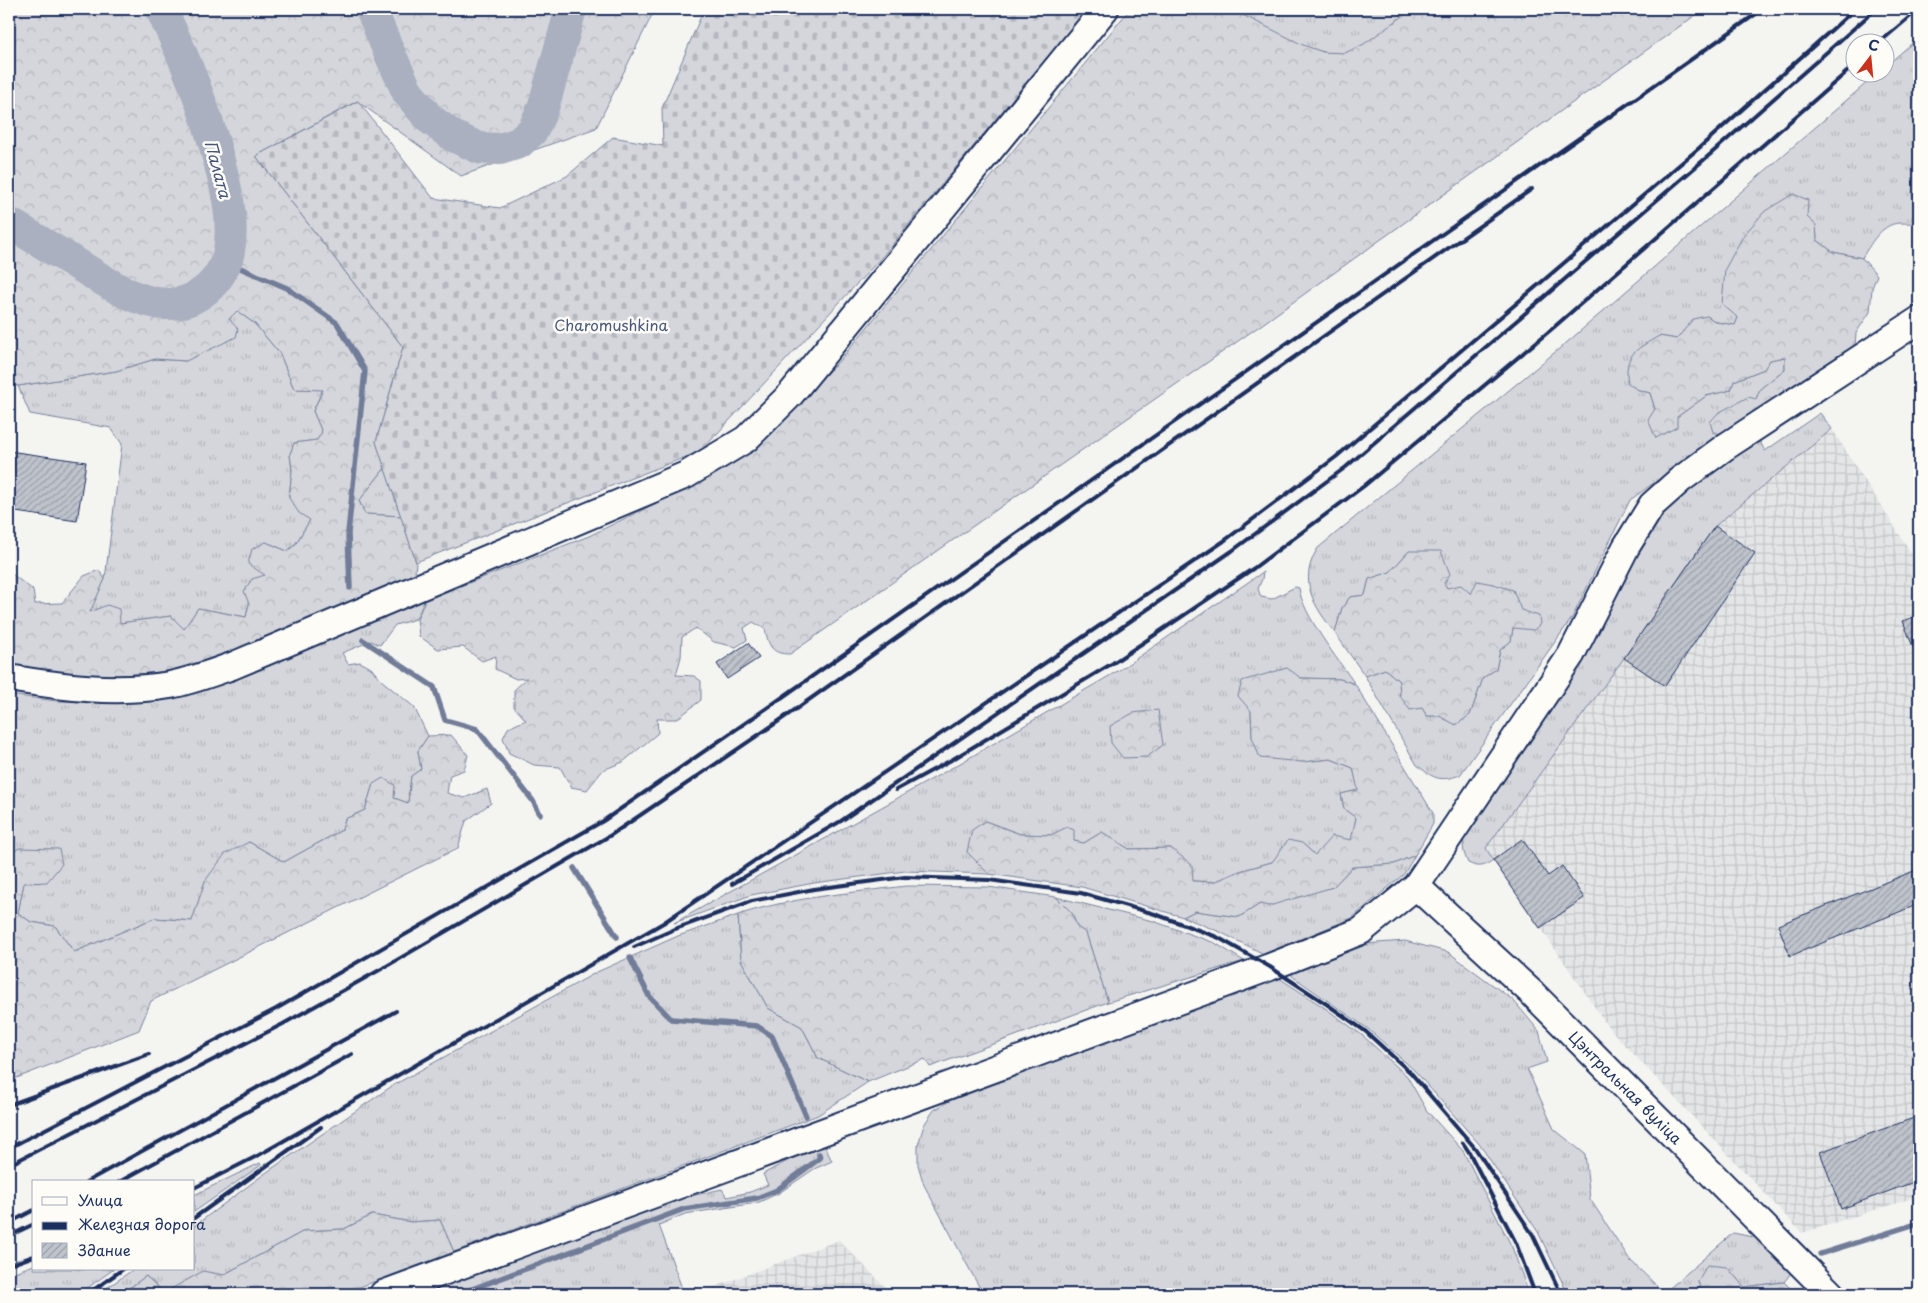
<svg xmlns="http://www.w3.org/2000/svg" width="1928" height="1303" font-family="'Playpen Sans',sans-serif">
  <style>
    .industrial { fill: url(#industrial-grid) }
    .grass { fill: url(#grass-tufts); stroke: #78829c }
    .forest { fill: url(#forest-crowns); stroke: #78829c }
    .cemetery { fill: url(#cemetery-stones); stroke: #78829c }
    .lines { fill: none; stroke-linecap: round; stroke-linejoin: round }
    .stream { stroke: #717c98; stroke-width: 5.5 }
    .river { stroke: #aab0bf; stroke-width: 32 }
    .building { fill: url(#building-hatch); stroke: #1b2f5e }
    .tertiary-casing { stroke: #1b2f5e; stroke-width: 30 }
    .tertiary { stroke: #fdfcf7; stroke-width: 26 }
    .rail { stroke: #1b2f5e; stroke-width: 4 }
    .labels { text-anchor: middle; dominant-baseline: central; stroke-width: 5; stroke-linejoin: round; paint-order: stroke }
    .park-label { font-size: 15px; fill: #49597d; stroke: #fdfcf7 }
    .street-label { font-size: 15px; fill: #1b2f5e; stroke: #fdfcf7 }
    .water-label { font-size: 16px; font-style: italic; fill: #46567b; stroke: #fdfcf7 }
  </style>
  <defs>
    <pattern id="industrial-grid" width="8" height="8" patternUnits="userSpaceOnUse" patternTransform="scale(1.25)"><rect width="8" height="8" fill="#e4e5e6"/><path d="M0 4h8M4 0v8" fill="none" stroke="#c3c5c8"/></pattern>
    <pattern id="grass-tufts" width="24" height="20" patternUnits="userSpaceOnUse" patternTransform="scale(1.25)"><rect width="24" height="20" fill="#d4d6db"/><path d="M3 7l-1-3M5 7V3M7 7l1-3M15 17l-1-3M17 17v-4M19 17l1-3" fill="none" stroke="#b5b8be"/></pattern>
    <pattern id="forest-crowns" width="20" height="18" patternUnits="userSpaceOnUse" patternTransform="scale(1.25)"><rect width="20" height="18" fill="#d4d6db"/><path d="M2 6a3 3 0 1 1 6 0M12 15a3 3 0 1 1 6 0" fill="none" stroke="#b5b8be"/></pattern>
    <pattern id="cemetery-stones" width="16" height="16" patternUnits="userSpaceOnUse" patternTransform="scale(1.25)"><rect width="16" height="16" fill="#d4d6db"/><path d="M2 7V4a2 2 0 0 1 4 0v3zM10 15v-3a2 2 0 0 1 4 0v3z" fill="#b5b8be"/></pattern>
    <pattern id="building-hatch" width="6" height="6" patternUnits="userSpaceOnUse" patternTransform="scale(1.25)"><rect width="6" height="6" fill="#bfc3cc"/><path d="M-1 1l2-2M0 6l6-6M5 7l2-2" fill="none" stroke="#9a9fa9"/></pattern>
  </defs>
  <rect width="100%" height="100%" fill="#f4f4f1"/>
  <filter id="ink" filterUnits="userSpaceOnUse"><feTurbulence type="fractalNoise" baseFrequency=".02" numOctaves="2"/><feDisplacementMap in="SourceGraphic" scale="10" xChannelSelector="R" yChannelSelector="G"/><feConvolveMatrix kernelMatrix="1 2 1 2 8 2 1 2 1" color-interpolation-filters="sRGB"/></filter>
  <g filter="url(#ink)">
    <path class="industrial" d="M 1832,429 L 1919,565 L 1919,1196 L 1802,1233 L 1609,1028 L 1486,848 L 1624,658 L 1715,526 Z
      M 839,1240 L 892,1294 L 696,1294 Z"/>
    <path class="grass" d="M 1231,9 L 1413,9 C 1396,21 1365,49 1345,53 C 1315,59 1258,23 1231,9 Z
      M 1919,37 L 1919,222 C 1912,224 1907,223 1899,223 C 1881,224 1870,245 1862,258 L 1833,252 L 1817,240 L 1816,225 L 1738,318 L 1735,325 L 1716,322 L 1707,316 L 1677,339 L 1659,336 L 1636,389 L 1650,393 L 1655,409 L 1677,417 L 1706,396 L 1731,390 L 1734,381 L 1764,369 L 1770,360 L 1785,357 L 1785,369 L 1760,389 L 1756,399 L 1722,434 L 1630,500 L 1572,618 L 1460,775 C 1440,782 1434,779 1417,765 L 1365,676 L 1385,669 L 1399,681 L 1400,696 L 1422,708 L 1427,716 L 1470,715 L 1483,678 L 1496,669 L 1500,650 L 1511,641 L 1513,628 L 1520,610 L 1513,590 L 1471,594 L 1447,588 L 1444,583 L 1409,551 L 1390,572 L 1369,579 L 1365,595 L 1350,597 L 1342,608 L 1335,633 C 1314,606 1297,581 1318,548 L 1571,339 L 1878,73 L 1886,72 L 1886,66 Z
      M 237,311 L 255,324 L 280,354 L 294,389 L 323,389 L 313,411 L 322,432 L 317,440 L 294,443 L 290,454 L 292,470 L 289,498 L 310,520 L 295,545 L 287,551 L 266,542 L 266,575 L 249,604 L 246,617 L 198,608 L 184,629 L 171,616 L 120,623 L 89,613 L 105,579 L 122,444 L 111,428 L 30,414 L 18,386 L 116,371 L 155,359 L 186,361 Z
      M 1820,413 L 1832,429 L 1715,526 L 1624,658 L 1486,848 L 1493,860 C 1484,867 1479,868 1468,863 C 1463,852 1461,844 1466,832 L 1662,511 L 1686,488 L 1758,438 L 1765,451 Z
      M 385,468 L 401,516 L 365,514 L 359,501 Z
      M 1263,572 L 1262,579 L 1258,589 L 1261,597 L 1272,599 L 1295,587 L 1299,588 C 1302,614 1339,661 1355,684 L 1340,679 L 1300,678 L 1251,710 L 1252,737 L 1302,762 L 1331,759 L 1353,768 L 1359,790 L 1341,794 L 1344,809 L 1356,817 L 1352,840 L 1315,855 L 1302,843 L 1272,862 L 1240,871 L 1214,882 L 1193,881 L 1171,848 L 1129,849 L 1102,832 L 1084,843 L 1074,841 L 1067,828 L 1051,835 L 1020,834 L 985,821 L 967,852 L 989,874 L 905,871 L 814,883 L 751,895 L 674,923 L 957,765 L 1121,669 Z
      M 425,600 L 416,619 L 395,625 L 380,645 L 371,641 L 342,653 L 348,664 L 360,662 L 371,668 L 381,680 L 414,707 L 428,736 L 418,751 L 421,769 L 411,776 L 408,803 L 394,798 L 373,784 L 365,810 L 345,819 L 342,830 L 284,862 L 249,842 L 205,881 L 192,921 L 155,918 L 74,952 L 55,926 L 31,922 L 18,913 L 24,883 L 19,848 L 9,855 L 9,695 L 57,701 L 118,703 L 173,697 L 234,678 Z
      M 1415,855 L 1404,874 L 1352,918 L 1264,954 L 1220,932 L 1183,917 L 1195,911 L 1239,917 L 1260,904 L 1333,887 L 1352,867 L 1394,864 Z
      M 1056,897 L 1153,921 L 1215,943 L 1244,961 L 1108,1002 L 1086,933 L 1077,927 L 1072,913 Z
      M 738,915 L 741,960 L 768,1008 L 802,1027 L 818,1058 L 868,1082 L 818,1115 L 454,1252 L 440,1220 L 411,1222 L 372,1215 L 344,1229 L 304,1231 L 223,1275 L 203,1272 L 164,1293 L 146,1276 L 121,1294 L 98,1294 L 134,1269 L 194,1269 L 194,1226 L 267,1172 L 392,1086 L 597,972 L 678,936 Z
      M 1405,941 L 1448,952 L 1513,1000 L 1539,1031 L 1547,1062 L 1527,1069 L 1554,1129 L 1585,1154 L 1590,1199 L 1630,1260 L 1664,1293 L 1733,1233 L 1758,1238 L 1791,1273 L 1784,1282 L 1744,1287 L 1727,1267 L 1698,1281 L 1702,1294 L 1568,1294 L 1538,1232 L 1480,1145 L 1414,1070 L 1367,1028 L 1292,976 L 1292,970 L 1364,944 Z
      M 1276,976 L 1325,1008 L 1362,1035 L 1407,1076 L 1427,1111 L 1463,1151 L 1512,1247 L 1529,1294 L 983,1294 L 924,1185 L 918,1165 L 918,1145 L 924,1125 L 934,1110 L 951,1100 Z
      M 825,1147 L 832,1161 L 814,1169 L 779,1193 L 757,1203 L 685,1214 L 659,1225 L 684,1294 L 421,1294 L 673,1200 L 722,1189 L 727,1197 L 750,1192 L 768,1185 L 763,1174 L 806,1151 Z
      M 260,1163 L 261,1165 L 194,1212 L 194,1195 Z
      M 34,1265 L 34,1269 L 114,1269 L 79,1294 L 9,1294 L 9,1274 Z"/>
    <path class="forest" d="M 9,9 L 655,9 L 596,128 L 461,176 L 357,101 L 256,156 L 403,347 L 376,442 L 385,468 L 359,501 L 365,514 L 401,516 L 416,562 L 415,574 L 227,655 L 172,671 L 100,677 L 9,665 L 9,572 L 33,590 L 35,604 L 62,603 L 84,576 L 99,570 L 105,579 L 90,612 L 107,605 L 119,609 L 120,623 L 171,616 L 184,629 L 198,608 L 246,617 L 249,604 L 244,591 L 252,579 L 265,575 L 248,564 L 252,549 L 266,542 L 287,551 L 295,545 L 310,520 L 299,513 L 289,498 L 292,470 L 290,454 L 294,443 L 317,440 L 322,432 L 313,411 L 323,390 L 294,389 L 280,354 L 255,324 L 237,311 L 229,319 L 238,329 L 236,337 L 186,361 L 155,359 L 116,371 L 18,386 L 9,384 Z
      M 1130,9 L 1231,9 L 1303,45 L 1323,52 L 1345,53 L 1364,44 L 1413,9 L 1704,9 L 1261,325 L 790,654 C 771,654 769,646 765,629 L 753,622 L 744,628 L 747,640 L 736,647 L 714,642 L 696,628 L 682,637 L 681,657 L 676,675 L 694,676 L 701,681 L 701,700 L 677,719 L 657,719 L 658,733 L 623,762 L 603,770 L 587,790 L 571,787 L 560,767 L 534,765 L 509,753 L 503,738 L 508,728 L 526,720 L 514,707 L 514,690 L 527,678 L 516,679 L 495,669 L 496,656 L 482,661 L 463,647 L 438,649 L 419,636 L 417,619 L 425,600 L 589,536 L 691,486 L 756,445 L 840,360 Z
      M 1793,194 L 1808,200 L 1807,217 L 1816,225 L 1817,240 L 1833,252 L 1862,258 L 1877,275 L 1872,288 L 1870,312 L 1856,333 L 1855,346 L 1722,434 L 1713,432 L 1710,422 L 1718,413 L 1748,397 L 1756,399 L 1760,389 L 1785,369 L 1785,357 L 1770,360 L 1764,369 L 1734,381 L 1731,390 L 1706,396 L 1677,417 L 1677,427 L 1656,438 L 1648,420 L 1655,409 L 1650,393 L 1636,389 L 1628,383 C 1623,354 1637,349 1659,336 L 1677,339 L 1693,319 L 1707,316 L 1716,322 L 1735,325 L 1738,318 L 1722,304 L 1725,269 L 1743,236 L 1765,211 Z
      M 1409,551 L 1441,551 L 1450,574 L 1444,583 L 1447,588 L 1461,585 L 1471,594 L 1477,581 L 1493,584 L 1513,590 L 1521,610 L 1539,616 L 1540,624 L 1534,630 L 1513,628 L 1511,641 L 1500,650 L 1496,669 L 1483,678 L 1470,715 L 1456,725 L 1439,716 L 1427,716 L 1422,708 L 1410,710 L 1400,696 L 1399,681 L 1385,669 L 1365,676 L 1335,633 L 1342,608 L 1350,597 L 1365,595 L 1369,579 L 1390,572 Z
      M 1287,668 L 1301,678 L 1340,679 L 1355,684 L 1433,813 L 1433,824 L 1415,855 L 1394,864 L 1352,867 L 1333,887 L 1269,906 L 1260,904 L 1239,917 L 1195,911 L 1183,917 L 1082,887 L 989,874 L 967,852 L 972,830 L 985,821 L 1020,834 L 1051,835 L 1067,827 L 1074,830 L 1074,841 L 1084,843 L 1102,832 L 1129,849 L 1171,848 L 1192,865 L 1193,881 L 1214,882 L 1240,871 L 1272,862 L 1288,840 L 1302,843 L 1315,855 L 1332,836 L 1351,840 L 1356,818 L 1344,809 L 1341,794 L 1358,790 L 1353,768 L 1331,759 L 1302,762 L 1260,758 L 1252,737 L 1251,711 L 1238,696 L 1242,681 Z
      M 1158,710 L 1163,745 L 1147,757 L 1123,758 L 1111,743 L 1110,726 L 1133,713 Z
      M 451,735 L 468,755 L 464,770 L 450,775 L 447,793 L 464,798 L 487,789 L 491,803 L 466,821 L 458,848 L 151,1001 L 139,1030 L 9,1081 L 9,855 L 19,848 L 59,849 L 62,864 L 47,882 L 24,883 L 18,913 L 31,922 L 55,926 L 74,952 L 155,918 L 192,921 L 205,881 L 225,854 L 249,842 L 284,862 L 342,830 L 345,819 L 365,810 L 373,784 L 383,778 L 395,785 L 394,798 L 408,803 L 411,776 L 421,769 L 418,751 L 428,736 Z
      M 906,886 L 988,887 L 1056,897 L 1072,913 L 1077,927 L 1086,933 L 1108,1002 L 930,1067 L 925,1059 L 868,1082 L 818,1058 L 802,1027 L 768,1008 L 741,960 L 738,915 C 791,897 851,893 906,886 Z
      M 372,1215 L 411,1222 L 440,1220 L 454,1252 L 341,1294 L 121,1294 L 146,1276 L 164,1293 L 203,1271 L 223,1275 L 304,1231 L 344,1229 Z
      M 1707,1265 L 1727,1267 L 1744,1287 L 1784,1282 L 1796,1294 L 1702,1294 L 1698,1281 Z"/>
    <path class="cemetery" d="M 704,9 L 1087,9 L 881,258 L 701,451 L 416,562 L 376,442 L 403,347 L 256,156 L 358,101 L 433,198 L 500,208 L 567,176 L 613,137 L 663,146 L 662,108 Z"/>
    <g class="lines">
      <path class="stream" d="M 226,262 L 287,288 L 337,323 L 365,371 L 348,533 L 350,588
        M 363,640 L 434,687 L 445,720 L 477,729 L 533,801 L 540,814
        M 574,868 L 617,937
        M 630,958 L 649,996 L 671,1019 L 757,1026 L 772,1036 L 806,1116
        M 1820,1254 L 1919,1223
        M 459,1294 L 684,1209 L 757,1198 L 777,1190 L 820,1158 L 819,1154"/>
      <path class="river" d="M 371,9 L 389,52 L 408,93 L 430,119 L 453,136 L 479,148 L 500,149 L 519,143 L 533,130 L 543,108 L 571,9
        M 9,223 C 31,236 54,250 77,264 C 103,280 133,302 166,304 C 182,305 195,299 207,289 C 220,278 229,260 230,243 C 233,215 226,187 219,161 C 205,108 185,58 161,9"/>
    </g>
    <path class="building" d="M 9,451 L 86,462 L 77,521 L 9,511 Z
      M 1715,526 L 1755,553 L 1665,686 L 1624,658 Z
      M 1919,615 L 1919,660 L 1918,660 L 1903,621 Z
      M 748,643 L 759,658 L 727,679 L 717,664 Z
      M 1522,839 L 1548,876 L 1562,866 L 1584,898 L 1540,928 L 1493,860 Z
      M 1919,869 L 1919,904 L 1790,956 L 1778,925 Z
      M 1919,1116 L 1919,1180 L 1841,1209 L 1820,1152 Z"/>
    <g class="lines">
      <defs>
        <path id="tertiary" d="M 9,678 C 62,687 116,694 170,685 C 191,681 212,673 232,666 L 686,475 L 746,439 L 790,395 L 1105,9
          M 1416,886 L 1532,993 L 1831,1294
          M 383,1294 L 1270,967 L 1361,931 L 1416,886 L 1571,655 L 1626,547 L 1652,505 L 1680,480 L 1725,447 L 1919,320"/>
      </defs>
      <use href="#tertiary" class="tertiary-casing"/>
      <use href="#tertiary" class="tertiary"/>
      <path class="rail" d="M 1880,42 L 1919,9
        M 896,790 L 953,759 L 1113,663 L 1254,568 L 1364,486 L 1553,328 L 1856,64
        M 732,884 L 841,821 L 1232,551 L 1346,467 L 1706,158 L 1876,9
        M 634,947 L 675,929 L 752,901 L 814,889 L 905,877 L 989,880 L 1081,893 L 1155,914 L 1217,937 L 1270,967 L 1328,1005 L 1365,1031 L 1411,1073 L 1475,1148 L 1533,1235 L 1561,1294
        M 9,1105 L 149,1054
        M 1463,1143 L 1469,1152 L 1516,1243 L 1535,1294
        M 9,1148 L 276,1009 L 603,821 L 767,708 L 1763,9
        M 9,1165 L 283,1024 L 385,967 L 611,835 L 779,721 L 1532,189
        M 86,1182 L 396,1011
        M 119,1182 L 352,1054
        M 194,1188 L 259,1155 L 663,923 L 1224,541 L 1336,457 L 1699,148 L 1855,9
        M 194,1218 L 321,1127
        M 9,1223 L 34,1210
        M 9,1236 L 34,1224
        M 9,1265 L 34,1256
        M 88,1294 L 123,1269"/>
    </g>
  </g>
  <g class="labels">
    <g class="park-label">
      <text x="611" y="324">Charomushkina</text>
    </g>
    <g class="street-label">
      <text transform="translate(1626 1087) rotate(45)">Цэнтральная вуліца</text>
    </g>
    <g class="water-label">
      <text transform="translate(219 169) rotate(75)">Палата</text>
    </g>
  </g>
  <rect width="1928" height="1303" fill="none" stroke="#fdfcf7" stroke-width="30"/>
  <rect x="15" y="15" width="1898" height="1273" fill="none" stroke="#1b2f5e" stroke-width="2" filter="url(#ink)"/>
  <rect x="32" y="1180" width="162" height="90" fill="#fdfcf7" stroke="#a3aaba"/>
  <rect x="42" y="1197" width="25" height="8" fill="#fdfcf7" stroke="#a3aaba"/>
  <text x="78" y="1206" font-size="15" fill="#1b2f5e">Улица</text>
  <rect x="42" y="1222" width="25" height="8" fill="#1b2f5e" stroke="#a3aaba"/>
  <text x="78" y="1230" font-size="15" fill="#1b2f5e">Железная дорога</text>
  <rect x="42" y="1243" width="25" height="15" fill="url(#building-hatch)" stroke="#a3aaba"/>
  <text x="78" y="1256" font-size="15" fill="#1b2f5e">Здание</text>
  <g transform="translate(1870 58) rotate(16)"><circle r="24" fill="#fdfcf7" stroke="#a3aaba"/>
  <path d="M0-4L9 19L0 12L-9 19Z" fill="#c8321e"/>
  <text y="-8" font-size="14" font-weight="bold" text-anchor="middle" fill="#1b2f5e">С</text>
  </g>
</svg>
